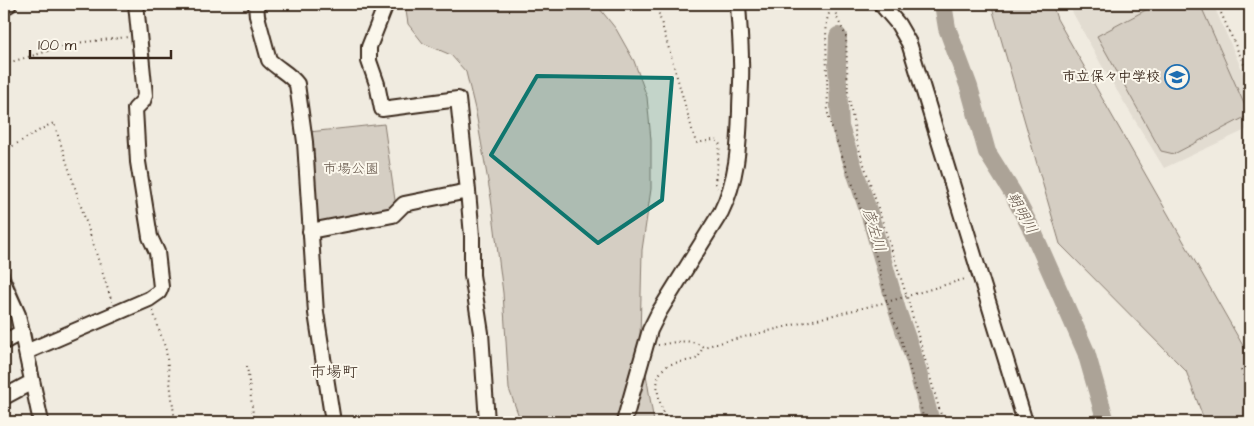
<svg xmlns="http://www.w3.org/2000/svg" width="1254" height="426" font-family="'Architects Daughter','Klee One',sans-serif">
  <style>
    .built { fill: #e2dcd1 }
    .green { fill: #d5cec3; stroke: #887c70 }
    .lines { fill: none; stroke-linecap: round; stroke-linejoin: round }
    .stream { stroke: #7f7367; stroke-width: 3 }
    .river { stroke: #aca397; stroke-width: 18 }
    .minor-casing { stroke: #3b2a1e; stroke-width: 18 }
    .major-casing { stroke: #3b2a1e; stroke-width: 20 }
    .path { stroke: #3b2a1e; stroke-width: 2; stroke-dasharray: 1 4; stroke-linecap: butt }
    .minor { stroke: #fbf7ec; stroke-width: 14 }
    .major { stroke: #fbf7ec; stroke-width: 16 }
    .marked { fill: #0f766e; fill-opacity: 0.2; stroke: #0f766e; stroke-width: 4; stroke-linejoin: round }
    .labels { text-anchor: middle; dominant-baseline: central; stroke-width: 4; stroke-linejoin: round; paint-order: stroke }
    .poi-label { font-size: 14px; font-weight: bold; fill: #3b2a1e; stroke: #fbf7ec; text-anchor: end }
    .park-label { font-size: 14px; fill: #625347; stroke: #fbf7ec }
    .water-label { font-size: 15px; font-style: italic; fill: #635448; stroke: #fbf7ec }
    .quarter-label { font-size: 16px; fill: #3b2a1e; stroke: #fbf7ec }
  </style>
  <rect width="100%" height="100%" fill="#f0ebe0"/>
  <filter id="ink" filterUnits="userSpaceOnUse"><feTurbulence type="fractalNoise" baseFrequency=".02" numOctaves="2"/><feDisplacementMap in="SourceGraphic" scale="10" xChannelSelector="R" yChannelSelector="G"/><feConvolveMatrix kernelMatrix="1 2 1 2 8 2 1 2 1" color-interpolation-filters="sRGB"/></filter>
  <g filter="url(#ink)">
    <path class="built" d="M 1068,4 L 1213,4 L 1250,88 L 1250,128 L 1164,168 L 1102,66 Z"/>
    <path class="green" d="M 405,4 L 596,4 L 616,29 L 634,61 L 647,97 L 651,140 L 651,189 L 642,250 L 640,339 L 654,422 L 521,422 L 509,389 L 503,293 L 491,198 L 476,113 L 466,72 L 451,55 L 423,43 L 408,24 Z
      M 991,4 L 1052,4 L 1057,19 L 1250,358 L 1250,422 L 1205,422 L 1186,371 L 1060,244 Z
      M 1157,4 L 1200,4 L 1249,115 L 1174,154 L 1161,151 L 1097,36 Z
      M 384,124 L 396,207 L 317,222 L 309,132 Z"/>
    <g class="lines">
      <path class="stream" d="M 4,263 L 25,312 L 31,338
        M 36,363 L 43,400"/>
      <path class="river" d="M 943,4 L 947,28 L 969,87 L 987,152 L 1012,192 L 1033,232 L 1086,352 L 1106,422
        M 838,36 L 837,63 L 840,127 L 870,216 L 897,310 L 915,361 L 931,422"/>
      <defs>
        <path id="minor" d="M 256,4 L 257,16 L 269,60 C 278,69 290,74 297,84 L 305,142 L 316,313 L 333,422
          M 881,4 L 898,24 L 909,43 L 1025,422
          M 468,191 L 472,236 L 472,275 L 481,333 L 487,422
          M 310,231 L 393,215 L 404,204 L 468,191 L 458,99 L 382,109 L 377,84 L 369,61 L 369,47 L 386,4
          M 4,284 L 18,315 L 41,422
          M 4,342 L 22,332
          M 26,352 L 149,299 L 159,292 L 161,287 L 157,252 L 150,237 L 138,162 L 135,109 L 143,101 L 145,95 L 136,4
          M 4,397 L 32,382
          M 624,422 L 650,330 L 659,312 L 721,212 C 737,180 739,146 740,111 C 740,95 742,78 741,61 C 741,42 739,23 738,4"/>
        <path id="major" d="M 4,6 L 8,4"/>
      </defs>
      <use href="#minor" class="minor-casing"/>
      <use href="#major" class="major-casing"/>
      <path class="path" d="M 656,4 L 696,143 L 713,140 L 718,141 L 720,145 L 715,182 L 717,188
        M 832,4 L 827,20 L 826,36 L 828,114 L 831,126 L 853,185 L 871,241 L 879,266 L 887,302 L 901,339 L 921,407 L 924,422
        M 833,4 L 837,18 L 846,36 L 848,94 L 858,146 L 907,297 L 943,422
        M 1217,4 L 1250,78
        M 4,64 L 76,43 L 128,37
        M 4,151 L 49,125 L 54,123 L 112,302
        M 153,311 L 166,350 L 175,422
        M 658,345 C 673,343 690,337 703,347 L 887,302 L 965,279
        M 247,366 L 254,422
        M 1250,366 L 1241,370 L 1250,391
        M 666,422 C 662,406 648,378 667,366 C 676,361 688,362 698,358 L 703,347"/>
      <use href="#minor" class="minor"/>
      <use href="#major" class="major"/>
    </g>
  </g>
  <path class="marked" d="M 537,76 L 672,78 L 662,200 L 598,243 L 491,155 Z"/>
  <defs>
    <symbol id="school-ring" viewBox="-11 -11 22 22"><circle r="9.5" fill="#fbf7ec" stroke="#1f6fb2" stroke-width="1.5"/><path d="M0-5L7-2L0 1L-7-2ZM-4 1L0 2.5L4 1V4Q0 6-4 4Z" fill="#1f6fb2"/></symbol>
  </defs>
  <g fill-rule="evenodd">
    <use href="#school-ring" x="1163" y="63" width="28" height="28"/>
  </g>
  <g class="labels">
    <g class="poi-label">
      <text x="1160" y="77">市立保々中学校</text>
    </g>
    <g class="park-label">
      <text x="351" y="169">市場公園</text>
    </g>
    <g class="water-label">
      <text transform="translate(1022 213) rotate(61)">朝明川</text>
      <text transform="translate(874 230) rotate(73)">彦左川</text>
    </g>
    <g class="quarter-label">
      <text x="334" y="372">市場町</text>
    </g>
  </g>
  <rect width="1254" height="426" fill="none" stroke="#fbf7ec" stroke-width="20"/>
  <rect x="10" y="10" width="1234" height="406" fill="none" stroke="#3b2a1e" stroke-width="2" filter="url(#ink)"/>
  <path d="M30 50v8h141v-8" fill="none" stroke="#3b2a1e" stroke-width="2.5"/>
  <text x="38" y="50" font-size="15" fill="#3b2a1e" stroke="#fbf7ec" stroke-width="4" paint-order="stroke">100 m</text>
</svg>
